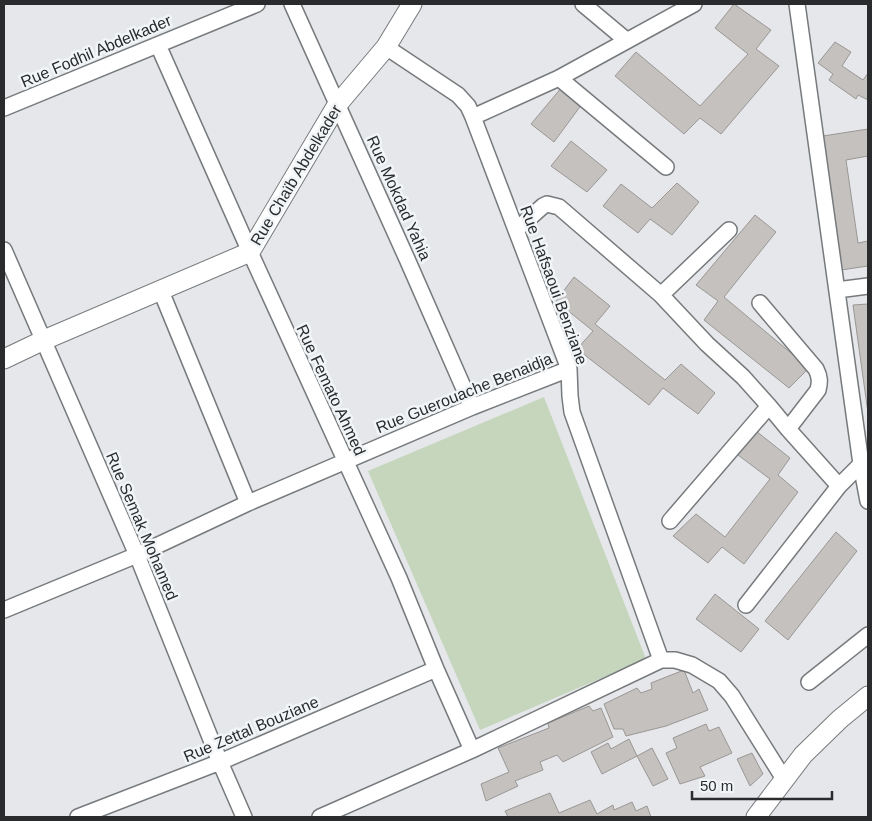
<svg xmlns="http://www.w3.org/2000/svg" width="872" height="821" font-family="Helvetica,sans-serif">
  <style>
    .green { fill: #c5d6bc }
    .building { fill: #c4c1bf; stroke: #9a9795 }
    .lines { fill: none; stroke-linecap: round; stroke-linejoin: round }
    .minor-casing { stroke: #777a7c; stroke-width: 18 }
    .tertiary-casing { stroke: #777a7c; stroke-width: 21 }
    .minor { stroke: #fff; stroke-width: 15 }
    .tertiary { stroke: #fff; stroke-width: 19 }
    .labels { text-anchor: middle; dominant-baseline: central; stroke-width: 5; stroke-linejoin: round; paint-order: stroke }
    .street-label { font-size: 16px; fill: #2a2b2c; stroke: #f2f5f7 }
  </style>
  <rect width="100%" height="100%" fill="#e5e7ea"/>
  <path class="green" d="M 544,397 L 646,659 L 480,730 L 368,471 Z"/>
  <path class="building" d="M 734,4 L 771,30 L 756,49 L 779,66 L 721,134 L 700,118 L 684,134 L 615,76 L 636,52 L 700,106 L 748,54 L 715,28 Z
    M 835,42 L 851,52 L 842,66 L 863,80 L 868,73 L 868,100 L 858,95 L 856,99 L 829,80 L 833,74 L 818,63 Z
    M 562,87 L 582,104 L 554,142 L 531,124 Z
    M 868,129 L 868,156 L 846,160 L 858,243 L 868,241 L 868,266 L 841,270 L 823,136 Z
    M 571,141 L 607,170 L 587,192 L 551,166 Z
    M 677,183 L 699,202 L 672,235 L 650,219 L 638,233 L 603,206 L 621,184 L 652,208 Z
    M 755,215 L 776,232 L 724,297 L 809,368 L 789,388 L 704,320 L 718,301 L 696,285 Z
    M 574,277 L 610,306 L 595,324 L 665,380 L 681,364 L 715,393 L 698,414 L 663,388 L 649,405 L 577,349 L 593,331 L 556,301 Z
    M 868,304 L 868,413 L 853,305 Z
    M 756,431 L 790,458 L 778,475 L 798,492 L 744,564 L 722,547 L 708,563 L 673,536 L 696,514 L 725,537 L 770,479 L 738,455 Z
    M 836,532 L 857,551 L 788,640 L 765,621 Z
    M 715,594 L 759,629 L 741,652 L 696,619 Z
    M 684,670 L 693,693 L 699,689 L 708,710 L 666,726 L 626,736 L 623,729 L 614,729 L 604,704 L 637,688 L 641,693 L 652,689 L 651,683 Z
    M 589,706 L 593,711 L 601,708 L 613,737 L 563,762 L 557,755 L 540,762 L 543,770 L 515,781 L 518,786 L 486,801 L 481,784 L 509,772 L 498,748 L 549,728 L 548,723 Z
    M 706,724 L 709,731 L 719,727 L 732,753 L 700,767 L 705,776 L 680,784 L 666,753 L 677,748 L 673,738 Z
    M 629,739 L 637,756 L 602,774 L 591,752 L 608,743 L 611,749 Z
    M 652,748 L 668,779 L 653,786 L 637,756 Z
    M 752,753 L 763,774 L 750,786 L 737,759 Z
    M 550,793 L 559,813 L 590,800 L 597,814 L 613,805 L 614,810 L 632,802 L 636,811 L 647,806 L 651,817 L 508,817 L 505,811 Z"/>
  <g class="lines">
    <defs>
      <path id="minor" d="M 292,4 L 407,259 L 472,407
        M 583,4 L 626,40
        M 797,4 L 861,464 L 868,501
        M 158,45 L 250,252 L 399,578 L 436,669 L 472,750
        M 386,47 L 458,95 L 468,106 L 473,117 L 569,369 L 570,396 L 572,412 L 661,660
        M 559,78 L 666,167
        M 4,108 L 257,4
        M 473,117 L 559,78 L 694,4
        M 516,230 L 543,206 L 547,204 L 559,207 L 661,295 L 729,230
        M 4,250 L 137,555 L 220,762 L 244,817
        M 837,290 L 868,286
        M 161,291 L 248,503
        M 661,295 L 707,344 L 743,377 L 769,406
        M 760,303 L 816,369 C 820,377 820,382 818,390 L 788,429
        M 670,521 L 769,406 L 788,429 L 839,486
        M 746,605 L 839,486 L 861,464 L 868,463
        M 4,610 L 137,555 L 248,503 L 472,407 L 569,369
        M 809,682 L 868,635
        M 78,817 L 220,762 L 436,669
        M 320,817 L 472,750 L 661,660 L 675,660 L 692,665 L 719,681 L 732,696 L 784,779"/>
      <path id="tertiary" d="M 4,359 L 44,340 L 250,252 L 337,105 L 386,47 L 412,4
        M 756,817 L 803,755 L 840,719 L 868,696"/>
    </defs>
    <use href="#minor" class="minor-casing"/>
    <use href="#tertiary" class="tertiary-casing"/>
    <use href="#minor" class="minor"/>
    <use href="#tertiary" class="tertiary"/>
  </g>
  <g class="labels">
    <g class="street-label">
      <text transform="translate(96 51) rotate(-23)">Rue Fodhil Abdelkader</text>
      <text transform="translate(296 175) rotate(-59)">Rue Chaïb Abdelkader</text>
      <text transform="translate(399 198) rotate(66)">Rue Mokdad Yahia</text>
      <text transform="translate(554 285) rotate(70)">Rue Hafsaoui Benziane</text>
      <text transform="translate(331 390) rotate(65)">Rue Femato Ahmed</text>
      <text transform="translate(464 393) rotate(-22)">Rue Guerouache Benaidja</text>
      <text transform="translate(142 526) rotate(67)">Rue Semak Mohamed</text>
      <text transform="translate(251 729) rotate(-23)">Rue Zettal Bouziane</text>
    </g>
  </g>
  <rect width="872" height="821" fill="none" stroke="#2a2b2c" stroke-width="10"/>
  <path d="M692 791v8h140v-8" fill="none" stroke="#2a2b2c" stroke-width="2.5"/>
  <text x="700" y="791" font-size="15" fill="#2a2b2c" stroke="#f2f5f7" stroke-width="4" paint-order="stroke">50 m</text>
</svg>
